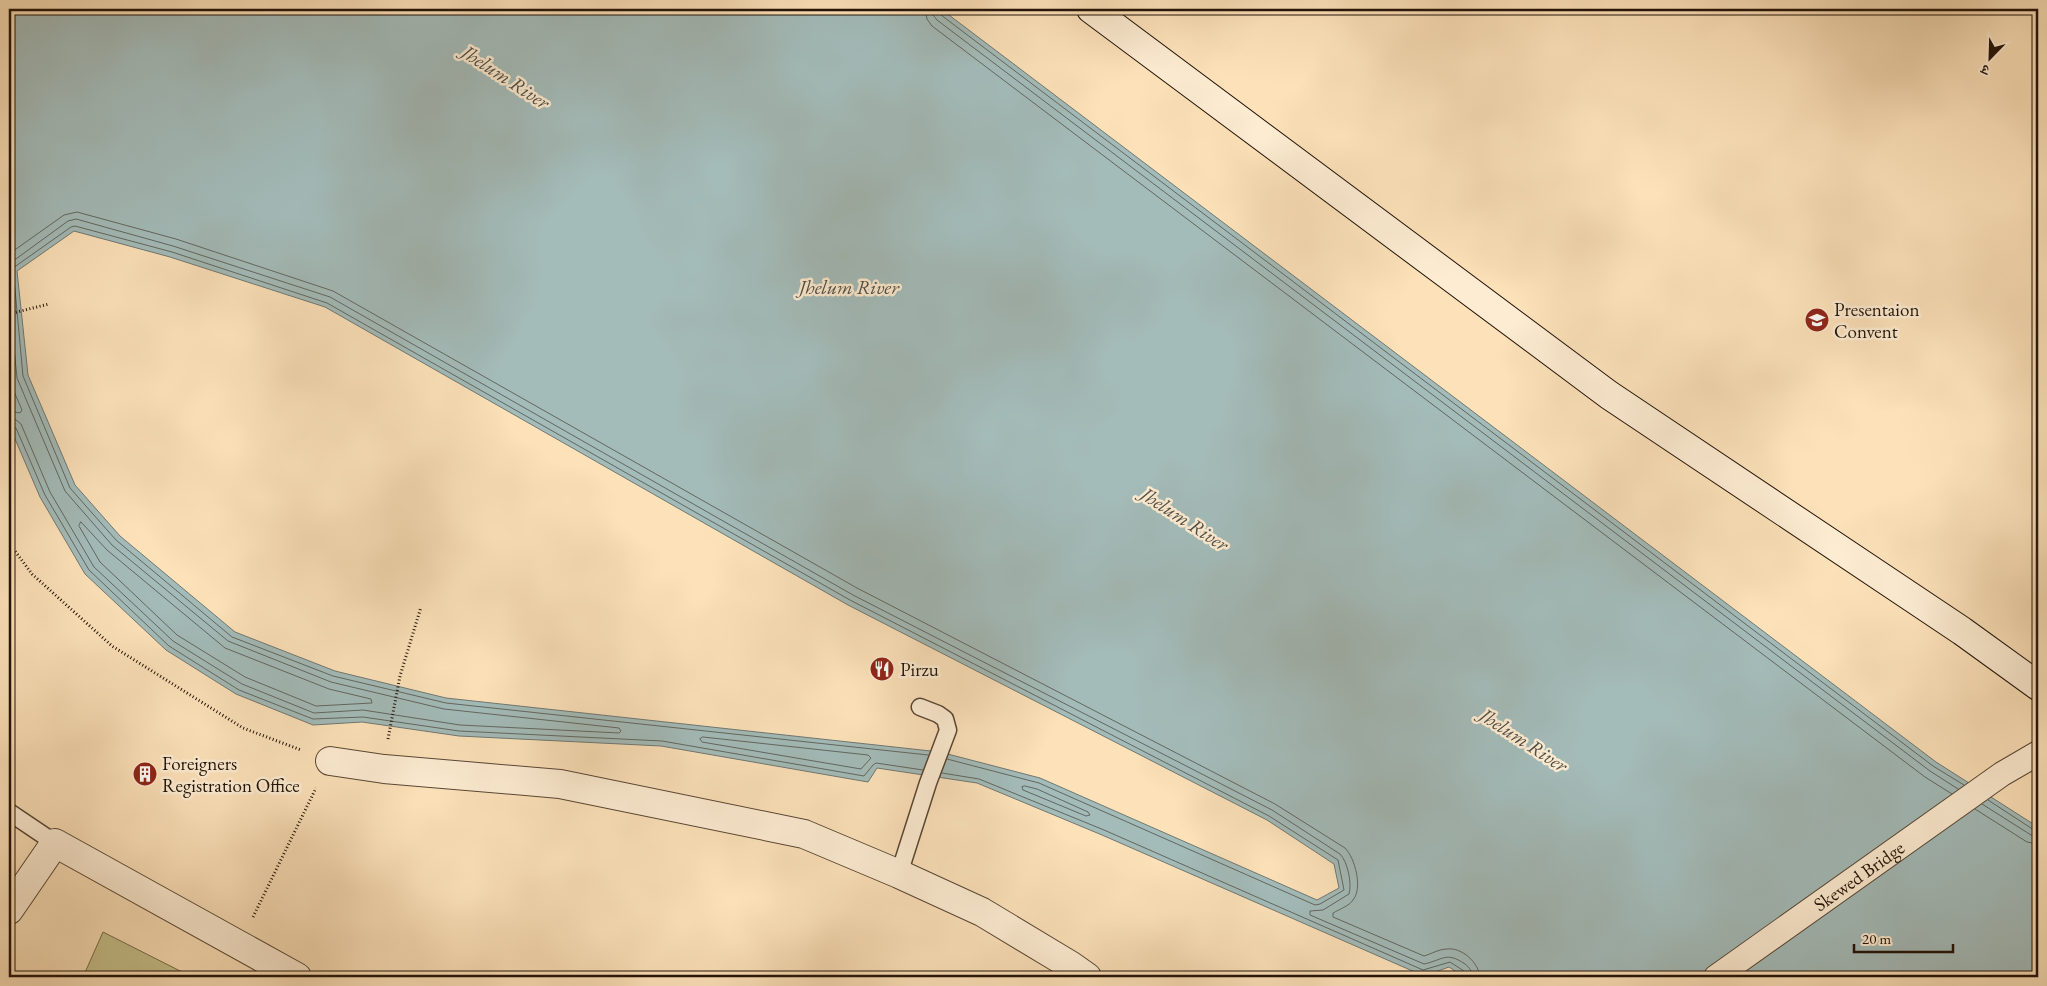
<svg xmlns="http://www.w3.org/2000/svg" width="2047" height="986" font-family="'EB Garamond','Noto Serif Devanagari',serif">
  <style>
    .green { fill: #c6c18b; stroke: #746a4a }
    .water { fill: #a3bbb9; stroke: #6f7872; fill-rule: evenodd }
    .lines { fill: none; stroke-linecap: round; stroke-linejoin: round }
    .shore { stroke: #626760; stroke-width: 1 }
    .service-casing { stroke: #584634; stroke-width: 19 }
    .pedestrian-casing { stroke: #584634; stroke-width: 26 }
    .minor-casing { stroke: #584634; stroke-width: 30 }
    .secondary-casing { stroke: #221308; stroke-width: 30 }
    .path { stroke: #221308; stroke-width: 3; stroke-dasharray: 1 2.5; stroke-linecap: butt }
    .service { stroke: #fdecd2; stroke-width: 16 }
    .pedestrian { stroke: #fdecd2; stroke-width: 24 }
    .minor { stroke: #fdecd2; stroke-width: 28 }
    .secondary { stroke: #fdecd2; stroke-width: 28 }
    .labels { text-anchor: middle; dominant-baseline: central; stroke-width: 5; stroke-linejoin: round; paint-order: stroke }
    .poi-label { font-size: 19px; fill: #221308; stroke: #fdecd2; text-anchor: start }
    .street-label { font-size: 19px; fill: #221308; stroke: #fdecd2 }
    .water-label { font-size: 20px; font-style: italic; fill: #4f4e46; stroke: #fdecd2 }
  </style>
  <rect width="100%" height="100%" fill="#fce1b9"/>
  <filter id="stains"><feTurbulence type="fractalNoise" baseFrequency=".004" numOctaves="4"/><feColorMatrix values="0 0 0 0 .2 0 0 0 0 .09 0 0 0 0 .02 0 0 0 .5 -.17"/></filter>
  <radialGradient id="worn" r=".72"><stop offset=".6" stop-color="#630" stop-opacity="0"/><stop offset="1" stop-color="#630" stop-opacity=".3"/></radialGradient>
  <path class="green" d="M 103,932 L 192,977 L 83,977 Z"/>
  <path class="water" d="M 9,9 L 941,9 L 1936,762 L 2038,827 L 2038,977 L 1464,977 L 1449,967 L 1424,976 L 1102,835 L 977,783 L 877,768 L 868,782 L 661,746 L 459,736 L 362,722 L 313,725 L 236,694 L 166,650 L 85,574 L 40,497 L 9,425 ZM 74,231 L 170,257 L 325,307 L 848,605 L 1267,820 L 1334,864 L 1339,888 L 1317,900 L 1040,778 L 940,752 L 446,698 L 335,671 L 235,632 L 120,536 L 75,485 L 28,375 L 17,271 Z"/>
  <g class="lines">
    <path class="shore" d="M 925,9 L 927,19 L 932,26 L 1925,777 L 1952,794
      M 932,9 L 933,15 L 937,20 L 1930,771 L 1958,789
      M 938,9 L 941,15 L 1933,766 L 1964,785
      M 9,254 L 64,215 L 77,212 L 176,239 L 333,291 L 857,588 L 1275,804 L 1345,848 C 1355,858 1363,888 1353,900 C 1349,906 1340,909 1333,913 L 1333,917 L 1424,956 C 1431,954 1439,949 1447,949 C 1462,947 1479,963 1480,977
      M 9,264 L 68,221 L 76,219 L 173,246 L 330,297 L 853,595 L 1272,810 L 1340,854 C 1348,862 1352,884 1349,894 L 1323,910 L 1310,911 L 1310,915 L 1424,964 C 1443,960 1446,951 1465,964 C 1470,968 1472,971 1472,977
      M 9,298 L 17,378 L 65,491 L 112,545 L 228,641 L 331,682 L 444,709 L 619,728 L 621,731 L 619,733 L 460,725 L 363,710 L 314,713 L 242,684 L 173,641 L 94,567 L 50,492 L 21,424 L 15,419 L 9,418
      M 9,373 L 10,382 L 22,410 L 20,413 L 9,411
      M 9,425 L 16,428 L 45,495 L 89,570 L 169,646 L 239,690 L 313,719 L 363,717 L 459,731 L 662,741 L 864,776 L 873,765 L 876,763 L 923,770
      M 81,522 L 107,550 L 225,648 L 329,689 L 371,699 L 372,703 L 316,706 L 245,677 L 177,635 L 100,562 L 79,526 Z
      M 703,737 L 868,755 L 871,758 L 861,769 L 702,742 L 700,739 Z
      M 928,755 L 446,703 L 333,676 L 232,637 L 116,540 L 70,488 L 23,376 L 13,268 L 71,227 L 75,226 L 172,252 L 327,303 L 850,600 L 1269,816 L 1338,860 L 1344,890 L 1320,904 L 1315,905 L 1039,783 L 947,759
      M 942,773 L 979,779 L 1104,830 L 1423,970 L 1450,962 L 1464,971 L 1466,977
      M 1025,786 L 1037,789 L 1088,812 L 1090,815 L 1086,816 L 1023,790 L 1022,787 Z
      M 1988,800 L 2034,830 L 2038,830
      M 1982,804 L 2031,835 L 2038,837
      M 1975,809 L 2027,842 L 2038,844"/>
    <defs>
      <path id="service" d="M 9,812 L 55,843
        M 899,874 L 928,783 L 948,730 L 945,719 L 938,714 L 920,707"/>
      <g id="pedestrian">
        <path id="s1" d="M 1716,977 L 2002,774 L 2038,753"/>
      </g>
      <path id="minor" d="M 330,761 L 384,769 L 560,784 L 804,834 L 899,874 L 982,912 L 1070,965 L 1087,977
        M 9,910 L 55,843 L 297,977"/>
      <path id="secondary" d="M 1091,9 L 1609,395 L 1962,631 L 2038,686"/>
    </defs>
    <use href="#service" class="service-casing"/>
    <use href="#pedestrian" class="pedestrian-casing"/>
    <use href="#minor" class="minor-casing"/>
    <use href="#secondary" class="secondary-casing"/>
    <path class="path" d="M 9,314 L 49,304
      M 9,543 L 32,574 L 112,646 L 243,728 L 301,750
      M 388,739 L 400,676 L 421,607
      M 253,917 L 316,788"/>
    <use href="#service" class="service"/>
    <use href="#pedestrian" class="pedestrian"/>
    <use href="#minor" class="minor"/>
    <use href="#secondary" class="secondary"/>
  </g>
  <defs>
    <symbol id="school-disc" viewBox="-11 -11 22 22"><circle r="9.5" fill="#8f2418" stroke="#fdecd2"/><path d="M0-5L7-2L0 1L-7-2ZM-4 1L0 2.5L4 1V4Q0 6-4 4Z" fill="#fff"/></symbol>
    <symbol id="restaurant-disc" viewBox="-11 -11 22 22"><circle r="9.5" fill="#8f2418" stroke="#fdecd2"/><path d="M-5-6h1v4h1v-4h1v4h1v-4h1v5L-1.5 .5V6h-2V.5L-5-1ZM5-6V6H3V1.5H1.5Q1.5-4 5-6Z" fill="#fff"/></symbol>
    <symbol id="building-disc" viewBox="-11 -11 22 22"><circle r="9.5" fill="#8f2418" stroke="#fdecd2"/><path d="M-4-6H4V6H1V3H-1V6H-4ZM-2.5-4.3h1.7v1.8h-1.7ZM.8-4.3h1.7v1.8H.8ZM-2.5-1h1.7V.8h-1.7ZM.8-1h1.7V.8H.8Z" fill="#fff"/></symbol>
  </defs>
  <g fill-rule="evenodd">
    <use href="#school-disc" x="1803" y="306" width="28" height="28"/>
    <use href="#restaurant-disc" x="868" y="655" width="28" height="28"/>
    <use href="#building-disc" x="131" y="760" width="28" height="28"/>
  </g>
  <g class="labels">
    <g class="poi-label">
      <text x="1834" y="309">Presentaion<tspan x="1834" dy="22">Convent</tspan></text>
      <text x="900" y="669">Pirzu</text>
      <text x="162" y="763">Foreigners<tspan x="162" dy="22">Registration Office</tspan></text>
    </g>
    <g class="street-label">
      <text stroke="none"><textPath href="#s1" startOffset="175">Skewed Bridge</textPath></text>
    </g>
    <g class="water-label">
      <text transform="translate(506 77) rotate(33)">Jhelum River</text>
      <text x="849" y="287">Jhelum River</text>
      <text transform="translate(1185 519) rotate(33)">Jhelum River</text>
      <text transform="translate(1524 740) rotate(33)">Jhelum River</text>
    </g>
  </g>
  <rect width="2047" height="986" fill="none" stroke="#fce1b9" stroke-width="30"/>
  <rect x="10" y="10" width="2027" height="966" fill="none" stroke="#221308" stroke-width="2.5"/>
  <rect x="15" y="15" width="2017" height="956" fill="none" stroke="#221308"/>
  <g transform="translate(1990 58) rotate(203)" stroke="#fdecd2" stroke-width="4" paint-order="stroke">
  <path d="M0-4L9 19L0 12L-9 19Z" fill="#221308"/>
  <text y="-8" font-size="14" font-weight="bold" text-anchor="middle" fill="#221308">उ</text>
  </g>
  <path d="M1854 944v8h99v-8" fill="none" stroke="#221308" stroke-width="2.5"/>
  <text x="1862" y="944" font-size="15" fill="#221308" stroke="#fdecd2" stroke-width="4" paint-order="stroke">20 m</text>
  <rect width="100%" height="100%" filter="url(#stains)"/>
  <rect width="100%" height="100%" fill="url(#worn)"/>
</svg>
